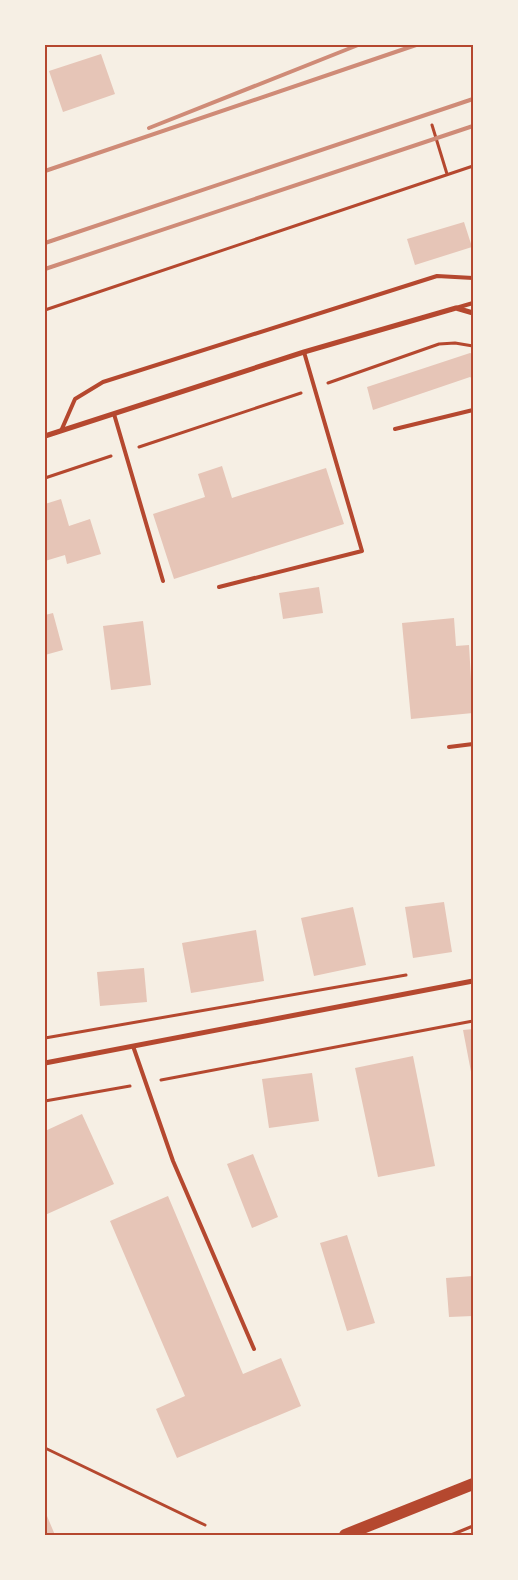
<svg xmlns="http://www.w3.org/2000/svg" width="518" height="1580" font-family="'Fira Sans Condensed',sans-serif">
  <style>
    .building { fill: #e6c5b7 }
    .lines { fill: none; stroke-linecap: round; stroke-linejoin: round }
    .path { stroke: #b5482f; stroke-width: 3 }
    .service { stroke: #b5482f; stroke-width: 4 }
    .minor { stroke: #b5482f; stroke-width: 5 }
    .primary { stroke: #b5482f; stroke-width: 12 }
    .rail { stroke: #cf8b77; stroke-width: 4 }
    .neatline { fill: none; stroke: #b5482f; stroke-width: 2 }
  </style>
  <rect width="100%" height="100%" fill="#f6efe4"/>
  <path class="building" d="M 101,54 L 115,94 L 63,112 L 49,71 Z
    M 464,222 L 472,247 L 415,265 L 407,239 Z
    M 470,353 L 473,354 L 473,379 L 470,377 L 373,410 L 367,387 Z
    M 222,466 L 232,498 L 326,468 L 344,524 L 174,579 L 153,514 L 205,497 L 198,474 Z
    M 61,499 L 69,526 L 90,519 L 101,554 L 67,564 L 65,555 L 45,561 L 45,504 Z
    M 319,587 L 323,613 L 283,619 L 279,593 Z
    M 53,613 L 63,650 L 45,655 L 45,615 Z
    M 454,618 L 456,646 L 469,645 L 473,713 L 411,719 L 402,623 Z
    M 143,621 L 151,685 L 111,690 L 103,626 Z
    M 444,902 L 452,952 L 413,958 L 405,907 Z
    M 353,907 L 366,965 L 314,976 L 301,918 Z
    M 256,930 L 264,981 L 191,993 L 182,943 Z
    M 144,968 L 147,1002 L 100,1006 L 97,972 Z
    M 473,1029 L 473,1077 L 472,1077 L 463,1030 Z
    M 413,1056 L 435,1166 L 378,1177 L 355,1068 Z
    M 312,1073 L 319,1121 L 269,1128 L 262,1079 Z
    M 82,1114 L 114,1184 L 45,1215 L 45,1131 Z
    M 253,1154 L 278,1217 L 252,1228 L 227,1164 Z
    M 168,1196 L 243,1374 L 281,1358 L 301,1406 L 177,1458 L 156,1409 L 185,1396 L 110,1221 Z
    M 347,1235 L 375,1323 L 347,1331 L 320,1243 Z
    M 473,1276 L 473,1316 L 449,1317 L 446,1278 Z
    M 45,1516 L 47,1516 L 55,1535 L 45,1535 Z"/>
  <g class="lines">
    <path class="path" d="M 432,125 L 447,174
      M 45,310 L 473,166
      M 328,383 L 439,344 L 455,343 L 473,346
      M 139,447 L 301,393
      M 45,478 L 111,456
      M 45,1038 L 406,975
      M 161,1080 L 473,1021
      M 45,1101 L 130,1086
      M 45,1448 L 205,1525
      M 451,1535 L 473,1526"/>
    <path class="service" d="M 456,308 L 473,303
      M 114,414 L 163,581
      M 395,429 L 473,410
      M 61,431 L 75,399 L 103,382 L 437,276 L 473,278
      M 219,587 L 362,551 L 304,352
      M 449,747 L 473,744
      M 133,1046 L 173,1161 L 254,1349"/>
    <path class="minor" d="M 45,436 L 304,352 L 456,308 L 473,313
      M 45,1063 L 473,981"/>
    <path class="primary" d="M 345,1535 L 473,1484"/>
    <path class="rail" d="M 149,128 L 358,45
      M 45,171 L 416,45
      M 45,243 L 473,99
      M 45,269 L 473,126"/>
  </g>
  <rect width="518" height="1580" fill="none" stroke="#f6efe4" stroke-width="92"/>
  <rect x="46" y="46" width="426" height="1488" class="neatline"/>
</svg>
